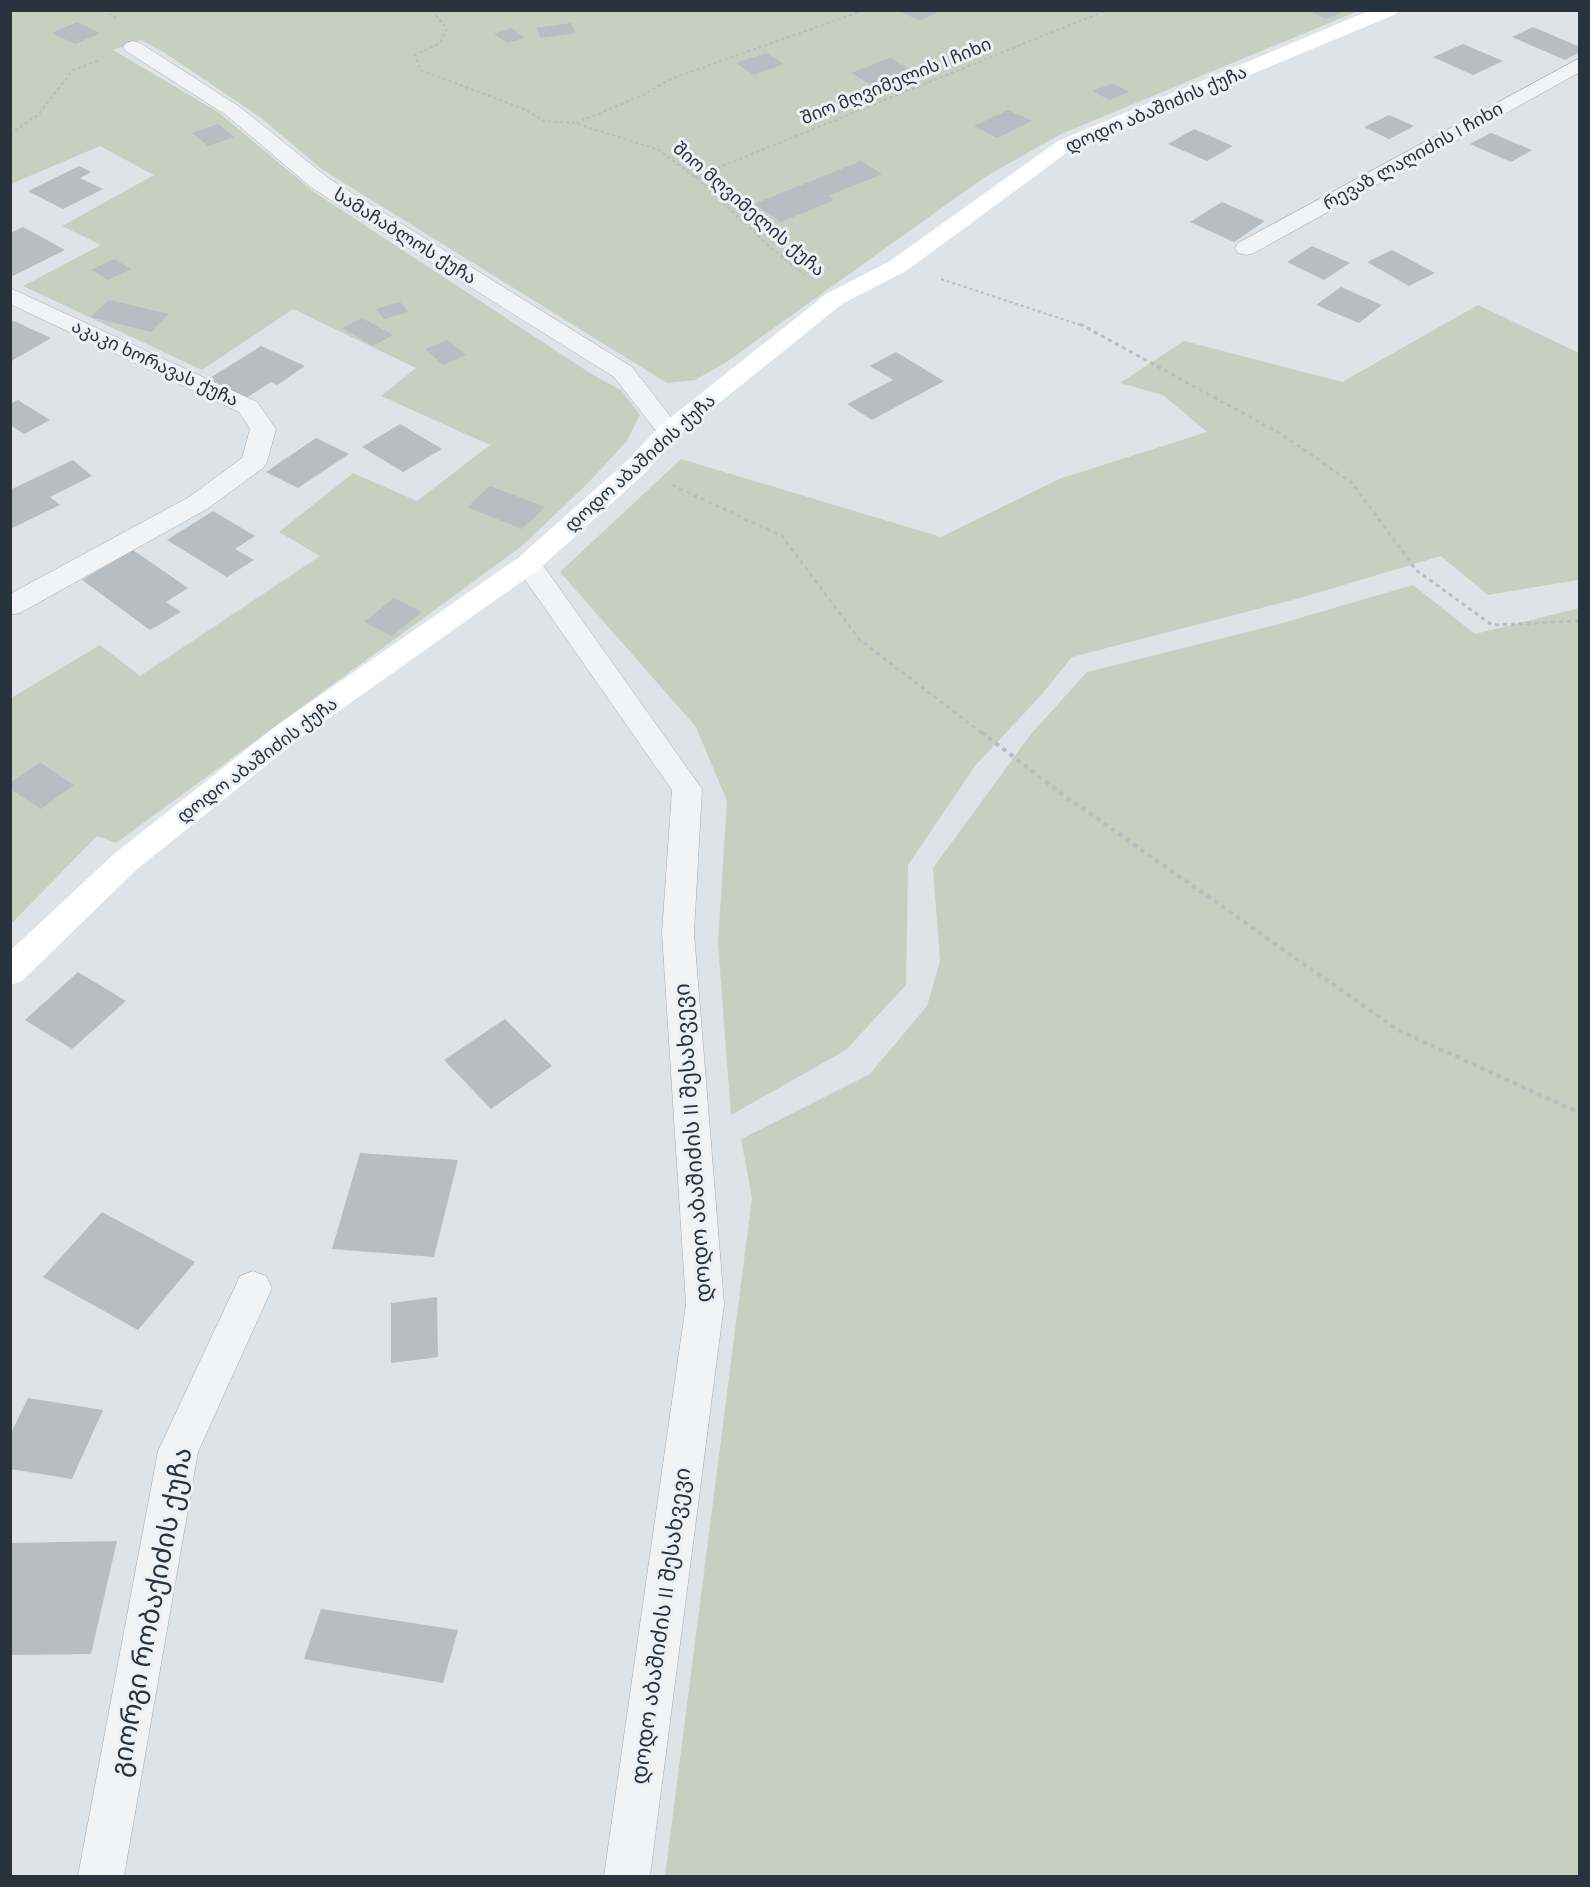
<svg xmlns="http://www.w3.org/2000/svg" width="1590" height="1887" font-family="Karla,'Noto Sans Georgian',sans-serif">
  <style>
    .green { fill: #c6d0c0 }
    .building { fill: #b6bdc3 }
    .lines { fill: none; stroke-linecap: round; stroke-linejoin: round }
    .street-casing { stroke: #a4abb1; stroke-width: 1 }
    .path-far2 { stroke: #b9bdc1; stroke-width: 2; stroke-dasharray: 3 3; stroke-linecap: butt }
    .path-far1 { stroke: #b9bdc1; stroke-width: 3; stroke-dasharray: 4 4; stroke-linecap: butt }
    .path { stroke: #b9bdc1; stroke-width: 4; stroke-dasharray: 4.5 4.5; stroke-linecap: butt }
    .street { fill: #f1f3f5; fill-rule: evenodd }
    .secondary { fill: #fff; fill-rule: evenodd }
    .labels { text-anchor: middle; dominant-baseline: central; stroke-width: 6; stroke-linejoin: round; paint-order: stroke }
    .far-street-label { font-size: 18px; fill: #28333d; stroke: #edf1f5 }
    .street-label { font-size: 22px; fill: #28333d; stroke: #edf1f5 }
    .near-street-label { font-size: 27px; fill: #28333d; stroke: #edf1f5 }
  </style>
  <rect width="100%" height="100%" fill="#dee3e7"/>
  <path class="green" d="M 11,11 L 1358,11 L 1061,134 L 985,177 L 725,363 L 695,380 L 667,383 L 323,170 L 260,117 L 165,53 L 141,40 L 113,50 L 218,112 L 314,192 L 593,375 L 621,390 L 640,415 L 626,442 L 587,484 L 522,546 L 116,843 L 97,836 L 11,924 L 11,698 L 100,645 L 140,676 L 320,556 L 279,532 L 353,473 L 417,501 L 490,445 L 381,396 L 416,368 L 293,309 L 202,370 L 23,286 L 101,245 L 62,226 L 154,175 L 100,146 L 11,184 Z
    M 1478,305 L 1579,353 L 1579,580 L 1488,595 L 1441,556 L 1300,598 L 1072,657 L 1042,694 L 975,766 L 908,865 L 906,985 L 846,1050 L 731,1115 L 718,944 L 727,801 L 696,727 L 560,572 L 681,459 L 941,537 L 1059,479 L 1207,432 L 1163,395 L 1120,383 L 1184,341 L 1342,382 Z
    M 1413,585 L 1475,634 L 1579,608 L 1579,1876 L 665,1876 L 752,1198 L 741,1139 L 870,1074 L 927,1006 L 940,961 L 933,868 L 1031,734 L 1087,672 L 1279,624 Z"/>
  <path class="building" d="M 897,10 L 942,10 L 920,21 Z
    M 1307,10 L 1346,10 L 1346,11 L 1326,19 Z
    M 77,22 L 100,33 L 75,44 L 52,33 Z
    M 571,23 L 576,33 L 541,38 L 536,28 Z
    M 1533,27 L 1580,47 L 1580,52 L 1565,60 L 1512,37 Z
    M 512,28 L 525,38 L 507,43 L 494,34 Z
    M 1463,44 L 1503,61 L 1473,75 L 1433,57 Z
    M 766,53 L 784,64 L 754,75 L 736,63 Z
    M 890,58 L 914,72 L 875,87 L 851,73 Z
    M 1113,83 L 1129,92 L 1109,100 L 1093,91 Z
    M 1008,110 L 1032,121 L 997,138 L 974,126 Z
    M 1389,115 L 1414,126 L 1389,139 L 1364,127 Z
    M 218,124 L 234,137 L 208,146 L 192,133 Z
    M 1194,129 L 1233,146 L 1207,161 L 1168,144 Z
    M 1491,133 L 1532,150 L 1511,162 L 1470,144 Z
    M 861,161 L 882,174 L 828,196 L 834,200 L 781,222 L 754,204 Z
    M 79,166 L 91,172 L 80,178 L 103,189 L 63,209 L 28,191 Z
    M 1222,202 L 1265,221 L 1234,242 L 1190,222 Z
    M 23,227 L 65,250 L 13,276 L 10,275 L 10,233 Z
    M 1312,246 L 1350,263 L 1324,280 L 1287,262 Z
    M 1392,250 L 1435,273 L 1409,286 L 1367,262 Z
    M 114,259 L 131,269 L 108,280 L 91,270 Z
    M 1341,287 L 1382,305 L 1359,323 L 1316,305 Z
    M 109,300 L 169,314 L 151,332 L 90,317 Z
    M 400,302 L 408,312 L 384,319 L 376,309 Z
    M 362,318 L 393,335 L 373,346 L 342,328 Z
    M 14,321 L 51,338 L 10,362 L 10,322 Z
    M 448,340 L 466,355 L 443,365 L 425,349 Z
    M 261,346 L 305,366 L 277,385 L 271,382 L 243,400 L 205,381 Z
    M 896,352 L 944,381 L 872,420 L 847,404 L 893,380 L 870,366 Z
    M 18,400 L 50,420 L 24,434 L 10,425 L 10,404 Z
    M 400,424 L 442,449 L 403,472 L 362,447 Z
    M 316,438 L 349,454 L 298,488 L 266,472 Z
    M 73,460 L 92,476 L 50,497 L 60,505 L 10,529 L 10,490 Z
    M 490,486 L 545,507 L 522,529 L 467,507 Z
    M 213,511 L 255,536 L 235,549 L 254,560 L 227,577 L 167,540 Z
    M 133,550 L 188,588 L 166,602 L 181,612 L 150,630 L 82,580 Z
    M 394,598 L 422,612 L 392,636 L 364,622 Z
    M 40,762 L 74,785 L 41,809 L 10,789 L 10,783 Z
    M 78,972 L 126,1001 L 72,1049 L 25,1020 Z
    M 505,1019 L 552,1066 L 491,1109 L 444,1060 Z
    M 360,1153 L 458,1160 L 434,1257 L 332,1249 Z
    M 102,1212 L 195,1262 L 138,1330 L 43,1277 Z
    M 437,1297 L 438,1357 L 391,1363 L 391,1303 Z
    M 28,1398 L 103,1410 L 72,1479 L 10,1469 L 10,1435 Z
    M 117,1541 L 91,1654 L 10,1655 L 10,1543 Z
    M 321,1609 L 458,1630 L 443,1683 L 304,1659 Z"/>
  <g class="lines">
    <defs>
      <path id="street" d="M 133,41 L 140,43 L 240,107 L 328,178 L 632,367 L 682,431 L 678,436 L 669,439 L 660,436 L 614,377 L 312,188 L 226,115 L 126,51 L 123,47 L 126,43 Z
        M 1580,58 L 1580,72 L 1254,253 L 1246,255 L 1238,253 L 1235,248 L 1238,243 Z
        M 10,288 L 257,402 L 276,429 L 267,462 L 263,468 L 207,509 L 20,613 L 10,615 L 10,594 L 189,497 L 242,458 L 250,429 L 239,412 L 10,304 Z
        M 528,555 L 538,558 L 702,789 L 694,933 L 724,1304 L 650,1876 L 604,1876 L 686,1304 L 662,933 L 672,790 L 514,564 L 518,558 Z
        M 253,1271 L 266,1276 L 272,1288 L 198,1452 L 124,1876 L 78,1876 L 158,1451 L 240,1276 Z"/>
    </defs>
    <use href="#street" class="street-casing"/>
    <path class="path-far2" d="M 104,10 L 116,18
      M 432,10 L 447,29 L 440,43 L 415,55 L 420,70 L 524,109 L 544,121 L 575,123 L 659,150 L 695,177 L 770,247 L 805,275
      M 576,123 L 641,96 L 673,78 L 865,10
      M 10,134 L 38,115 L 73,70 L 100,60
      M 695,177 L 1107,10
      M 941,279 L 1083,326"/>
    <path class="path-far1" d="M 1080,324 L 1281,434 L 1352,483 L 1416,570 L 1492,625 L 1580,621
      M 672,485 L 782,536 L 859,639 L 983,734"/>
    <path class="path" d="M 981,732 L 1062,794 L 1398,1030 L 1580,1113"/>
    <use href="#street" class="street"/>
    <path class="secondary" d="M 1371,10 L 1398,10 L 1396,14 L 1072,149 L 906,271 L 842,304 L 678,436 L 644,474 L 538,570 L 298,740 L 136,870 L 22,981 L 10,985 L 10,951 L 114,854 L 276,726 L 518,558 L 626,462 L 660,426 L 826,294 L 890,261 L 1058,141 Z"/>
  </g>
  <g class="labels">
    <g class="far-street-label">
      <text transform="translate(896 81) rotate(-22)">შიო მღვიმელის I ჩიხი</text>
      <text transform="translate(1156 109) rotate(-23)">დოდო აბაშიძის ქუჩა</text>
      <text transform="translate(1413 156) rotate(-29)">რევაზ ლაღიძის I ჩიხი</text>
      <text transform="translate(749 209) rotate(41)">შიო მღვიმელის ქუჩა</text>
      <text transform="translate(405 236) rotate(32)">სამაჩაბლოს ქუჩა</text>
      <text transform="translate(155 363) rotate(25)">აკაკი ხორავას ქუჩა</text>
      <text transform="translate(640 463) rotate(-42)">დოდო აბაშიძის ქუჩა</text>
      <text transform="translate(257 760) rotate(-37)">დოდო აბაშიძის ქუჩა</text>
    </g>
    <g class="street-label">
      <text transform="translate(693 1143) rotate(-94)">დოდო აბაშიძის II შესახვევი</text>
      <text transform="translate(661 1626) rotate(-82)">დოდო აბაშიძის II შესახვევი</text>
    </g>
    <g class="near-street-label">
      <text transform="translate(151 1612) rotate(-79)">გიორგი რობაქიძის ქუჩა</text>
    </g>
  </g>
  <rect width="1590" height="1887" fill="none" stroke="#28333d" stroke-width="24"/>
</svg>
